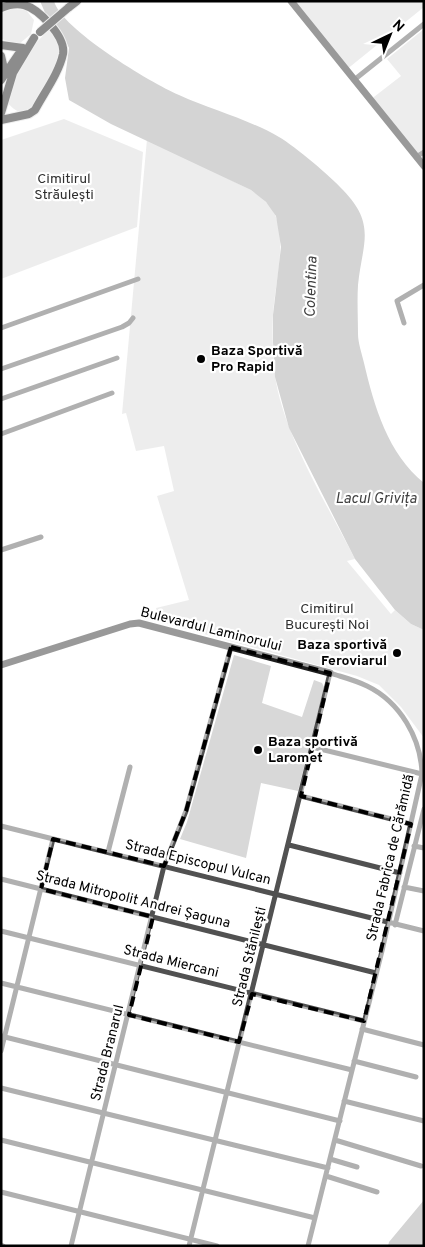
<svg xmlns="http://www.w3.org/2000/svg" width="425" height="1247" font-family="Overpass,sans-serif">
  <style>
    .green { fill: #d8d8d8 }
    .water { fill: #9f9f9f }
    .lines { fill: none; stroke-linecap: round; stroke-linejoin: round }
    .primary-casing { stroke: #dbdbdb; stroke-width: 10 }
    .street { stroke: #515151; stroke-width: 5 }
    .secondary { stroke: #1e1e1e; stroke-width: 7 }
    .primary { stroke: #000; stroke-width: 8 }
    .primary-bridge-casing { stroke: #dbdbdb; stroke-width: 10; stroke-linecap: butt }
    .primary-bridge { stroke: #000; stroke-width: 8 }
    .marked { fill: none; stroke: #000; stroke-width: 4; stroke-dasharray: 10 6; stroke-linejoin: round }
    .poi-dot { fill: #000; stroke: #fff; stroke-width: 2 }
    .labels { text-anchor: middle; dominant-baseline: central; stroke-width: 4.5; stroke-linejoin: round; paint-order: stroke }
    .park-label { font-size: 14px; fill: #2f2f2f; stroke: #fff }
    .poi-label { font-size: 14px; font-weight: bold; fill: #000; stroke: #fff; text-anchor: start }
    .street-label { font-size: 14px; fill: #000; stroke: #fff }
    .water-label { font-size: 15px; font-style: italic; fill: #404040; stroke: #fff }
  </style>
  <rect width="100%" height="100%" fill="#fff"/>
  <path class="green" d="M 294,1 L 424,1 L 424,7 L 346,70 Z
    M 12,9 L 26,10 L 34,20 L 31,34 L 19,44 L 1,39 L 1,13 Z
    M 49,29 C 56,37 62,46 60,57 C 58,64 53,72 49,78 C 42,93 28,128 8,103 C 10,73 29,50 49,29 Z
    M 424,29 L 424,151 L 416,157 L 370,100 L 401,76 L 387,59 Z
    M 64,119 L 143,152 L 137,227 L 1,279 L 1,140 Z
    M 147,139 L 251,190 C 260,197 273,206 276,217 C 286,249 275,283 273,315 C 272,335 273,356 275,375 C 282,432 328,506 355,559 L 347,561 L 391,614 L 395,610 L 411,624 L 424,630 L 424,738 L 401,707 L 379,685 L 357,676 L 160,622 L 156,608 L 189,600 L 157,496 L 174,491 L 164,446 L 136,451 L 126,413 L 122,414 Z
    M 234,655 L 271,666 L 262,703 L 302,717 L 314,680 L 322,683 L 324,687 L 298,791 L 261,783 L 246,858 L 180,839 L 187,822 Z"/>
  <path class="water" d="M 40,1 L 54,1 C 61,29 151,83 179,95 C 212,110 248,119 279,137 C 296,147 330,176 343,190 C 377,225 362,244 358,285 C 357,301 358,318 358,334 C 358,343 362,354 364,363 C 374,406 388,454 424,483 L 424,630 L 411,624 L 395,610 L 355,559 L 289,428 L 275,377 L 273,342 L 273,315 L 281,247 L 276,216 L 266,202 L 251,190 L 111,124 L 69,100 L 65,78 L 69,48 L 64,37 L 46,15 Z
    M 424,1200 L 424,1246 L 388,1246 L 389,1242 Z"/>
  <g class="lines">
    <defs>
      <path id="primary" d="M 1,8 C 8,5 16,3 24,5 C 39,9 66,37 63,54 C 59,73 44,93 35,110 L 29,114 L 1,120
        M 68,8 L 77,1
        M 1,45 L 23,48
        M 1,56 L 5,73
        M 1,80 L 22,49
        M 1,113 L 13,73 L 34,38"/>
    </defs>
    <use href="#primary" class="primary-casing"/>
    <path class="street" d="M 354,80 L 424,24
      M 416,157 L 424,152
      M 404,323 L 397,301 L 424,285
      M 1,328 L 138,279
      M 1,369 L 122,327 L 129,323 L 133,318
      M 1,399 L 117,358
      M 1,434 L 112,393
      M 1,550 L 41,537
      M 312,747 L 422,774
      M 301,796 L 411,824
      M 1,826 L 424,931
      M 289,845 L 400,873
      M 414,846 L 424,848
      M 108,852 L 130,767
      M 1,879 L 376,973
      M 404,887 L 424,891
      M 395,925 L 424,809
      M 1,931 L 364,1021
      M 1,983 L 352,1070
      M 362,1029 L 424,1045
      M 1,1036 L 340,1121
      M 1,1051 L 53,839
      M 354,1061 L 416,1077
      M 1,1088 L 328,1168
      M 344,1101 L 424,1121
      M 1,1140 L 315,1218
      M 335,1140 L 421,1166
      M 330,1159 L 357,1167
      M 326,1176 L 377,1192
      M 1,1192 L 217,1246
      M 1,1245 L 3,1246
      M 71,1246 L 164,866 L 186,811 L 231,647
      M 189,1246 L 330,673 C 342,677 355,680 367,686 C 400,702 421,738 422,774 L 382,951 L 308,1246"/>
    <path class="secondary" d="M 291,1 L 424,166
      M 1,665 L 130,624 L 139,623 L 330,673"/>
    <use href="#primary" class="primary"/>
    <defs>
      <path id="primary-bridge" d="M 40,32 L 68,8"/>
    </defs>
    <use href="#primary-bridge" class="primary-bridge-casing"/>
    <use href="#primary-bridge" class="primary-bridge"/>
  </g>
  <path d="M0 0H425V1247H0ZM 231,647 L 330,673 L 301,796 L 411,824 L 364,1021 L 252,994 L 239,1042 L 129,1015 L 153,917 L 41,889 L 53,839 L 164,866 L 186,811 Z" fill="#fff" fill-opacity=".55" fill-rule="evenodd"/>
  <path class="marked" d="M 231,647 L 330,673 L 301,796 L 411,824 L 364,1021 L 252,994 L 239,1042 L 129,1015 L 153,917 L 41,889 L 53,839 L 164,866 L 186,811 Z"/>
  <g class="poi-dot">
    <circle cx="201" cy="359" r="5"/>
    <circle cx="397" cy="653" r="5"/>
    <circle cx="258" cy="750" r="5"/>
  </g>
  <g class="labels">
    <g class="park-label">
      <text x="64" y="179">Cimitirul<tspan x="64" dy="16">Străulești</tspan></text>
      <text x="327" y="609">Cimitirul<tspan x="327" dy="16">București Noi</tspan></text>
    </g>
    <g class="poi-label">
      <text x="211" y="351">Baza Sportivă<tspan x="211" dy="16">Pro Rapid</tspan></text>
      <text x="387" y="645" text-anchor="end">Baza sportivă<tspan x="387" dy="16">Feroviarul</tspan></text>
      <text x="268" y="742">Baza sportivă<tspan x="268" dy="16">Laromet</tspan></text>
    </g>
    <g class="street-label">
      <text transform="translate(211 630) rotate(14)">Bulevardul Laminorului</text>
      <text transform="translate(391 858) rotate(-77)">Strada Fabrica de Cărămidă</text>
      <text transform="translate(198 863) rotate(14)">Strada Episcopul Vulcan</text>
      <text transform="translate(133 900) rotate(14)">Strada Mitropolit Andrei Șaguna</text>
      <text transform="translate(250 957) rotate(-76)">Strada Stănilești</text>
      <text transform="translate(171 962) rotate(14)">Strada Miercani</text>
      <text transform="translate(108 1053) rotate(-76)">Strada Branarul</text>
    </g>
    <g class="water-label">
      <text transform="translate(312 287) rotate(-88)">Colentina</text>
      <text x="376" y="499">Lacul Grivița</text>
    </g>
  </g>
  <rect width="425" height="1247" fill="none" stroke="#000000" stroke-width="5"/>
  <g transform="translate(390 35) rotate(43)" stroke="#ffffff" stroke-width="4" paint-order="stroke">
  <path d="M0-4L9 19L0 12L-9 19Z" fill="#000000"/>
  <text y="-8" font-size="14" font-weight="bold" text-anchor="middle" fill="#000000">N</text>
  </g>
</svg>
